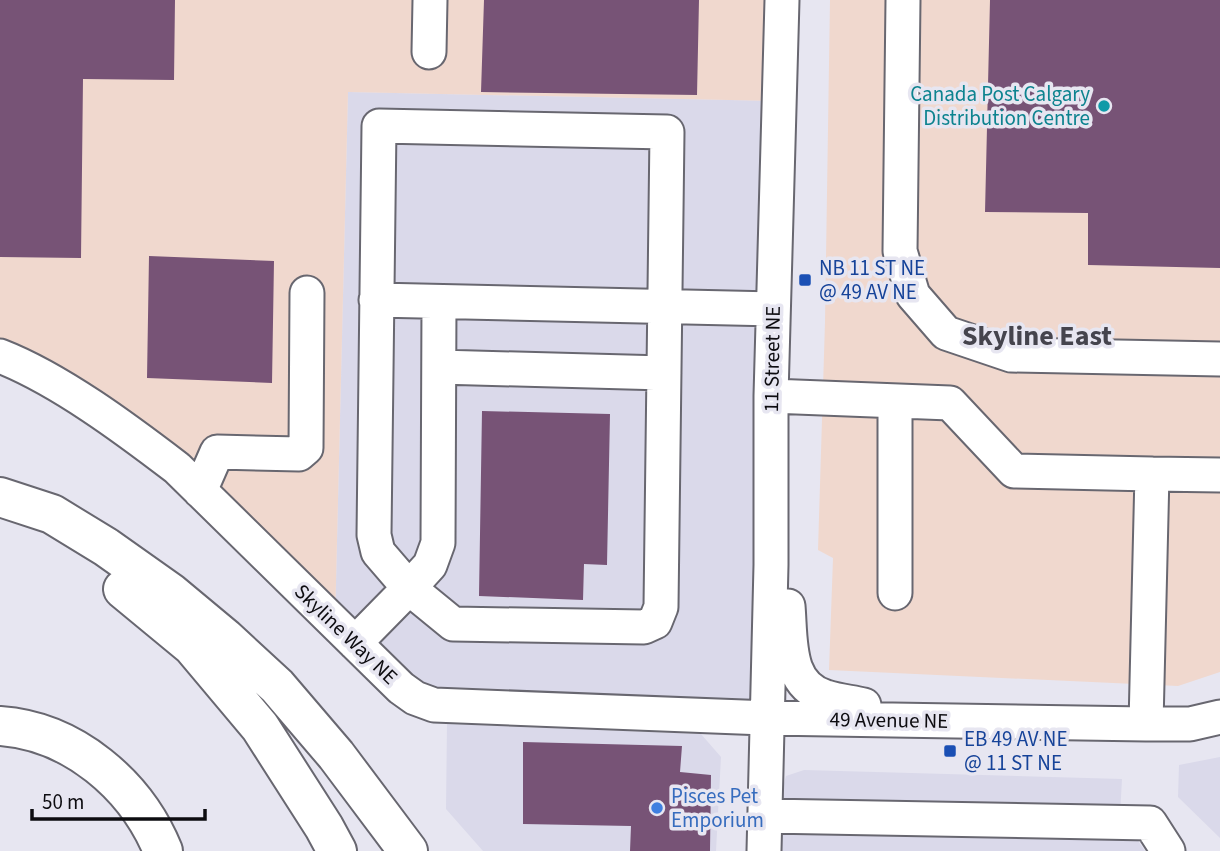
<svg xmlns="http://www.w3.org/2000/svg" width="1220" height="851" font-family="'Source Sans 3',sans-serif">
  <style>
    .built { fill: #dad9ea }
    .industrial { fill: #f0d8ce }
    .building { fill: #775376 }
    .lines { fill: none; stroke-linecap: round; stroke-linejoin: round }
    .minor-casing { stroke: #686770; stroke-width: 37 }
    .highway-casing { stroke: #686770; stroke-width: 42 }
    .minor { stroke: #fff; stroke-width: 33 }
    .highway { stroke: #fff; stroke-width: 38 }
    .culture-dot { fill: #0f9aa8; stroke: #e7e6f1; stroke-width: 2.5 }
    .transit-dot { fill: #1a4fb4; stroke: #e7e6f1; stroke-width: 2.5 }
    .shop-dot { fill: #3f7fe0; stroke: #e7e6f1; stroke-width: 2.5 }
    .labels { text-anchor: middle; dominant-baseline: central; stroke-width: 7; stroke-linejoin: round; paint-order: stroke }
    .culture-label { font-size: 21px; fill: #0d838f; stroke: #e7e6f1; text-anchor: end }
    .transit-label { font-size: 21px; fill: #164399; stroke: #e7e6f1; text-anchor: start }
    .street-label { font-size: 21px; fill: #0d0c10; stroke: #e7e6f1 }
    .shop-label { font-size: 21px; fill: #366cbe; stroke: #e7e6f1; text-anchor: start }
    .district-label { font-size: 28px; font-weight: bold; fill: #45444d; stroke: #e7e6f1 }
  </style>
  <rect width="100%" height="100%" fill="#e7e6f1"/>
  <path class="built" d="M 348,92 L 779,101 L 767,718 L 434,705 L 335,623 Z
    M 447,724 L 701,734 L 721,757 L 716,851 L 483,851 L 446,809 Z
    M 1220,757 L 1220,838 L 1178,797 L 1179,765 Z
    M 804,770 L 1122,779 L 1120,815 L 1145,851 L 779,851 L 780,797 L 786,776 Z"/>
  <path class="industrial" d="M 0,0 L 782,0 L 779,101 L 348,92 L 335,623 L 177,468 L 0,356 Z
    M 830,0 L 1220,0 L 1220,672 L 1178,686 L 829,670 L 833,558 L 818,550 L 825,322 Z"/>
  <path class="building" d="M 0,0 L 175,0 L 174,80 L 83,79 L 81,258 L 0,257 Z
    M 484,0 L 699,0 L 697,95 L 481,92 Z
    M 990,0 L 1220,0 L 1220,268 L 1088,265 L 1088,213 L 985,212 Z
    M 149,256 L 274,261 L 272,383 L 147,378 Z
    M 482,411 L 610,414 L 607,565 L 584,564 L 583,600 L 479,596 Z
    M 523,742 L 682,746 L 680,772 L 711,775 L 710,851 L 630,851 L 631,826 L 523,824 Z"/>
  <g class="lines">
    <defs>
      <path id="minor" d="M 903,0 L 900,251 L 913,295 L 946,333 L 1011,355 L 1220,359
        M 429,52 L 430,0
        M 376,300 L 773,309
        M 0,356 C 59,379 126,429 177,468 L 401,688 L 415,698 L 434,705 L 767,718 L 1146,724 L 1190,724 L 1220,717
        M 439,367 L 664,373
        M 771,396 L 950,403 L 1014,471 L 1152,474 L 1146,724
        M 895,401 L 895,593
        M 1152,474 L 1220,475
        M 200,491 L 217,452 L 299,454 L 306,448 L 307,293
        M 788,606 C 791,640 786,685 826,697 C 838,701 851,702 864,705
        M 355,643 L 409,588 L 378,552 L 374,535 L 379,126 L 667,132 L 661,607 L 655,622 L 644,627 L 453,624 L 409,588 L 430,565 L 438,543 L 439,302
        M 766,816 L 1150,823 L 1168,851
        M 764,851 L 771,565 L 771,396 L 782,0"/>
      <path id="highway" d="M 0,497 L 52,514 L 106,547 L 171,593 L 225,638 L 277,686 L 336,755 L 408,851
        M 123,589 L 192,646 L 260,727 L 324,827 L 337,851
        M 0,726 C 73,731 136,785 163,851"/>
    </defs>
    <use href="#minor" class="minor-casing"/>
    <use href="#highway" class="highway-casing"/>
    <use href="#minor" class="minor"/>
    <use href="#highway" class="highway"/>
  </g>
  <circle class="culture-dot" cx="1104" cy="106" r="7"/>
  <g class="transit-dot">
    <rect x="798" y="273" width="14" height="14" rx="3.5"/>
    <rect x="943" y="744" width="14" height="14" rx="3.5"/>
  </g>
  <circle class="shop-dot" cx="657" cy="808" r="7"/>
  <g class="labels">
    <g class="culture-label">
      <text x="1090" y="94">Canada Post Calgary<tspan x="1090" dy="24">Distribution Centre</tspan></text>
    </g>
    <g class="transit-label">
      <text x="819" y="268">NB 11 ST NE<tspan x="819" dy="24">@ 49 AV NE</tspan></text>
      <text x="964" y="739">EB 49 AV NE<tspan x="964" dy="24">@ 11 ST NE</tspan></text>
    </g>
    <g class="street-label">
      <text transform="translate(772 359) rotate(-89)">11 Street NE</text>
      <text transform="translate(346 634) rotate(44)">Skyline Way NE</text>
      <text transform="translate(889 720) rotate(1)">49 Avenue NE</text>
    </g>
    <g class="shop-label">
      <text x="671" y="796">Pisces Pet<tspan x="671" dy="24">Emporium</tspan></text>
    </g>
    <g class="district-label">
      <text x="1037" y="336">Skyline East</text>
    </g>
  </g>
  <path d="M32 809v10h173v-10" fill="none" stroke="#0d0c10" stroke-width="3.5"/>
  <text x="42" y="809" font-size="21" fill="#0d0c10" stroke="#e7e6f1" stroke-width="5" paint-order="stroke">50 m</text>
</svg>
